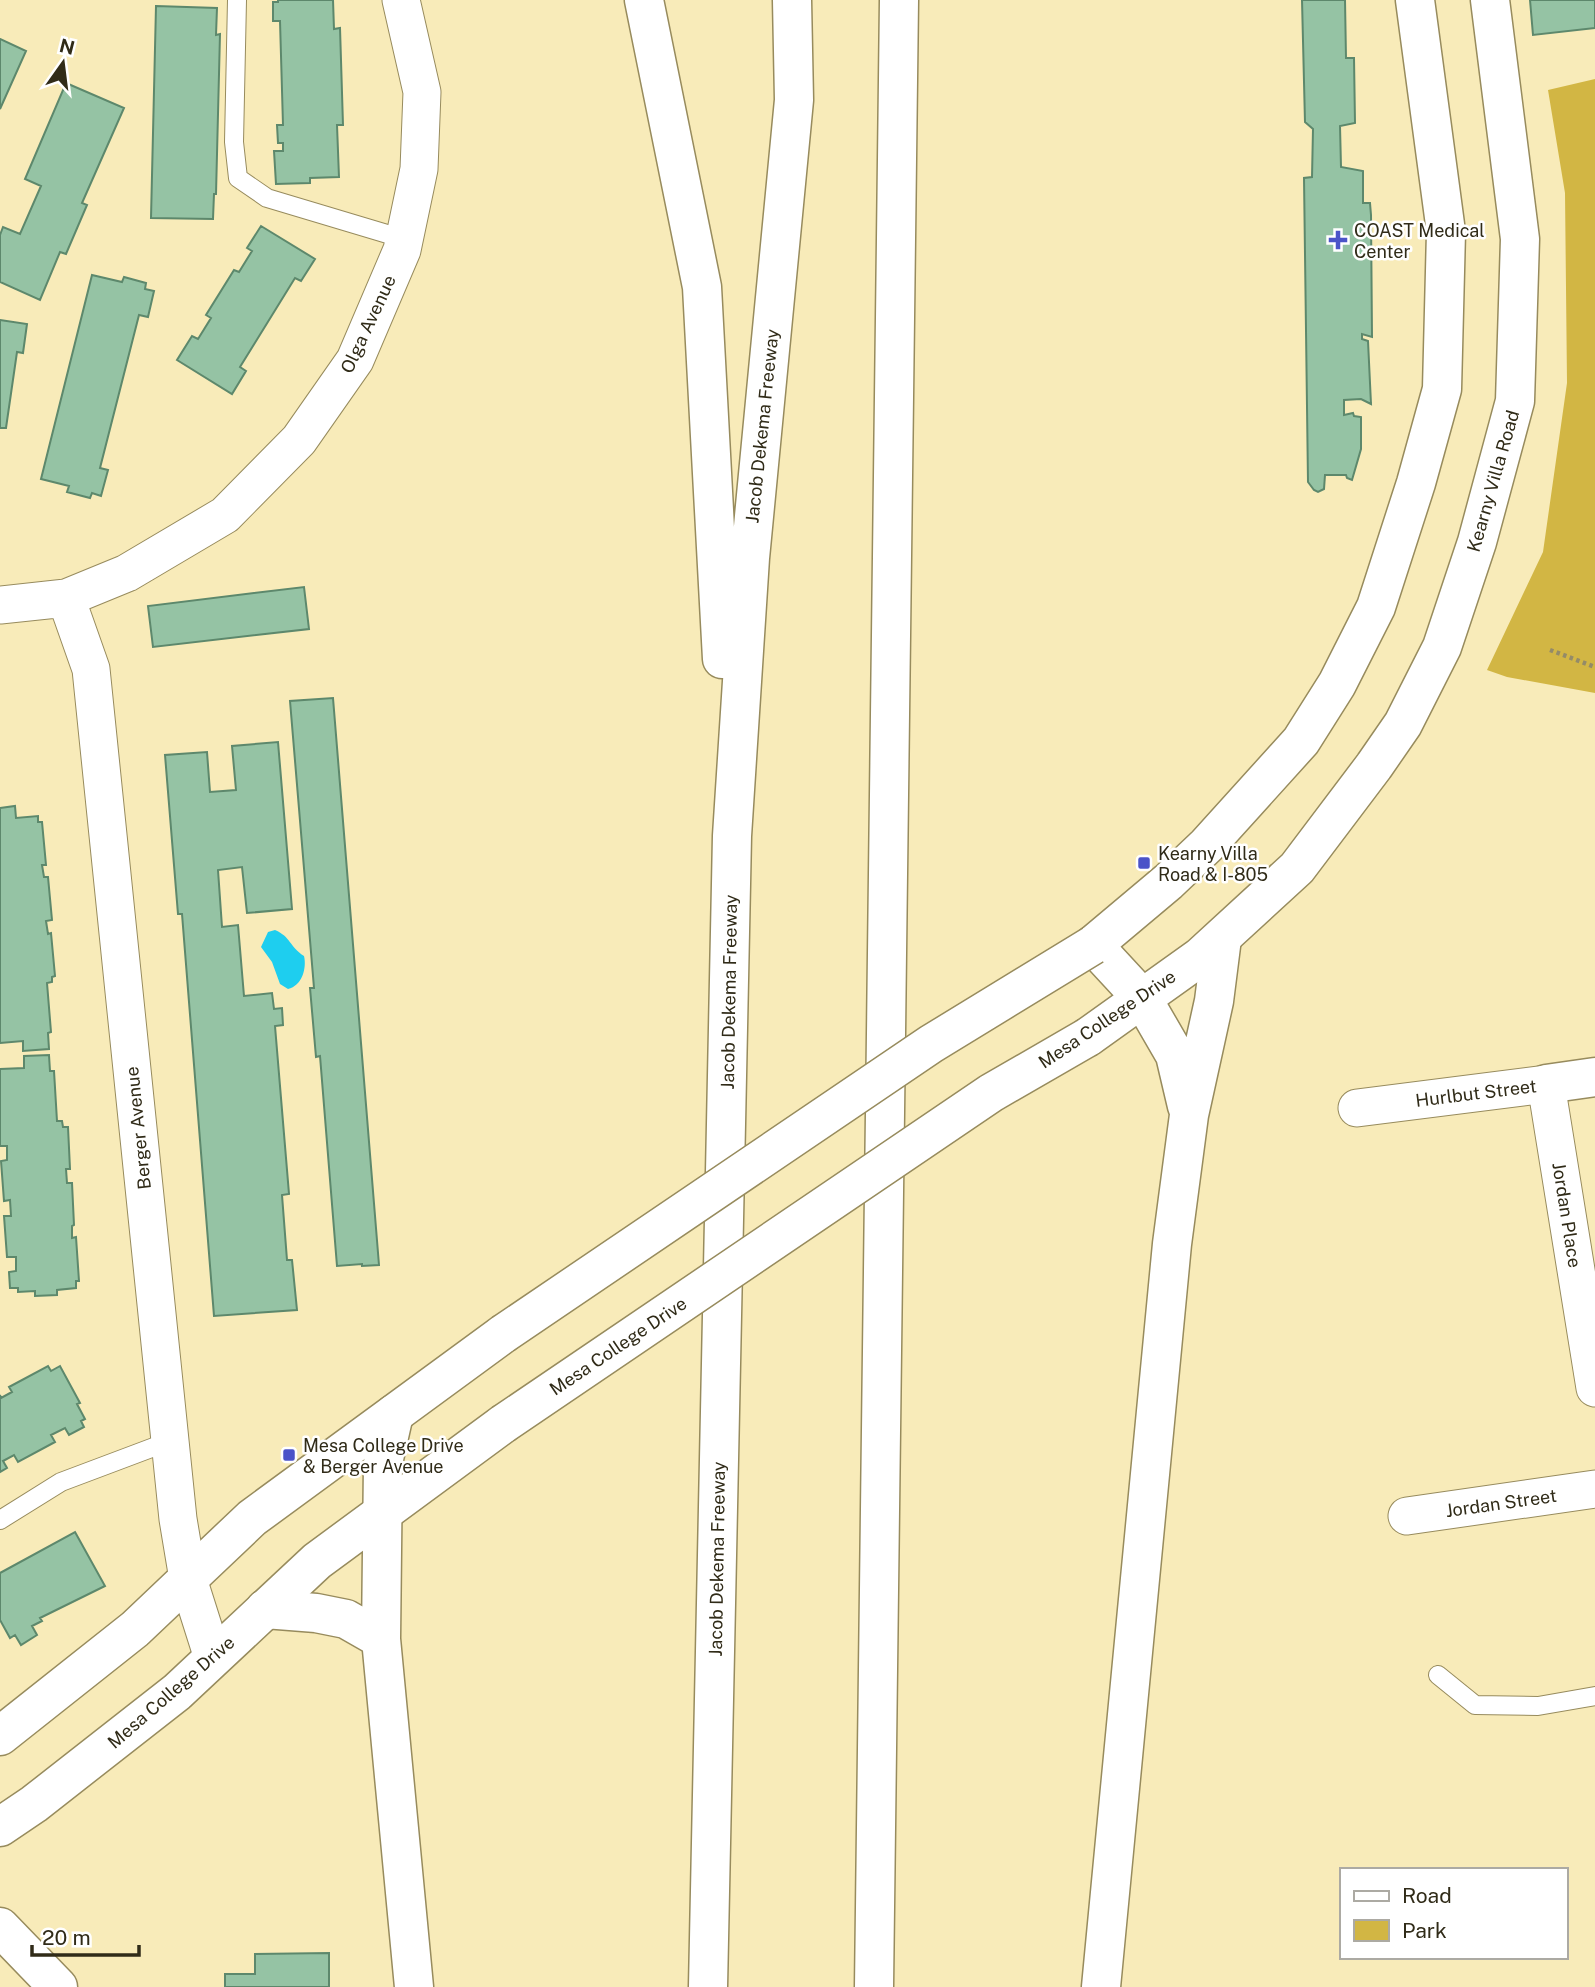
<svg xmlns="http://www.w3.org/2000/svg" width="1595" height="1987" font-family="'Public Sans',sans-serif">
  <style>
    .green { fill: #d2b644 }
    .water { fill: #1eceef }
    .building { fill: #95c3a4; stroke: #5d886c; stroke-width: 2 }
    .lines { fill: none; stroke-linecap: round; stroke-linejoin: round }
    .lane-casing { stroke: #978b5d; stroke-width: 20 }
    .street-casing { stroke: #978b5d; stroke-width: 39 }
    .secondary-casing { stroke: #978b5d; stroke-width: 41 }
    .highway-casing { stroke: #978b5d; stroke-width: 41 }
    .path { stroke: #948b68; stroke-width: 4.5; stroke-dasharray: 3.5 3.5; stroke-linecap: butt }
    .lane { stroke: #fff; stroke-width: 18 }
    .street { stroke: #fff; stroke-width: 37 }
    .secondary { stroke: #fff; stroke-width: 38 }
    .highway { stroke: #fff; stroke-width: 38 }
    .secondary-bridge-casing { stroke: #978b5d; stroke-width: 41; stroke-linecap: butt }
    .secondary-bridge { stroke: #fff; stroke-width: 38 }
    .poi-dot { fill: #4b53c8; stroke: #fff; stroke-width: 2.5 }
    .labels { text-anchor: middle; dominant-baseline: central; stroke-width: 5; stroke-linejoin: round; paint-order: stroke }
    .poi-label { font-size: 18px; fill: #302b18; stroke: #fff; text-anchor: start }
    .street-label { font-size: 18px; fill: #302b18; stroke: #fff }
  </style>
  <rect width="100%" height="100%" fill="#f8ebb9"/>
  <path class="green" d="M 1595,79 L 1595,693 L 1507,677 L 1487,670 L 1543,552 L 1567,383 L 1565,193 L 1548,90 Z"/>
  <path class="water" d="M 275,930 C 291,937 289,946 304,956 C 307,968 302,986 288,989 L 280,984 L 272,962 L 261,947 L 268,932 Z"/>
  <path class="building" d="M 278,0 L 333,0 L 334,29 L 340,28 L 343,125 L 337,125 L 339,177 L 310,178 L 310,183 L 276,184 L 274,151 L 283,151 L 283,143 L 278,143 L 277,125 L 283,125 L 280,21 L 273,21 L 273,2 L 278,2 Z
    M 1302,0 L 1345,0 L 1346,58 L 1354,58 L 1355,123 L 1340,126 L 1341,167 L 1363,171 L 1363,203 L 1370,203 L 1371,215 L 1372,337 L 1362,334 L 1362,339 L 1368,341 L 1371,404 L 1361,399 L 1344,400 L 1344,415 L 1353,413 L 1354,416 L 1361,417 L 1361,449 L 1352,480 L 1347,478 L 1346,475 L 1325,475 L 1324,489 L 1318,492 L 1314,490 L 1308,482 L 1304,178 L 1312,177 L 1313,129 L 1305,122 Z
    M 1530,0 L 1595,0 L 1595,28 L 1533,35 Z
    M 156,6 L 217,8 L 216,35 L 220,34 L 216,194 L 214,194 L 213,219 L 151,218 Z
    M 0,39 L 26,51 L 0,109 Z
    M 66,83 L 124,108 L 82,203 L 87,205 L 66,254 L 60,252 L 40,300 L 0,282 L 0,235 L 3,227 L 20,234 L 41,186 L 25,179 Z
    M 261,226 L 315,259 L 301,281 L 295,278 L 240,367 L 246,371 L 232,394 L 177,360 L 192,336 L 198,339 L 211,318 L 206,315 L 234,270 L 239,272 L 252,251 L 247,248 Z
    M 92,275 L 122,282 L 124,277 L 146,283 L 145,289 L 154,291 L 148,317 L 139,315 L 100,468 L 108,470 L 101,496 L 92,493 L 90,498 L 67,492 L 69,486 L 41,479 Z
    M 0,320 L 27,324 L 23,353 L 17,352 L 6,428 L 0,428 Z
    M 304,587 L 309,629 L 153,647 L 148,606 Z
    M 333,698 L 379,1265 L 362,1266 L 362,1264 L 337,1266 L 320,1056 L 316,1057 L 310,988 L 314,988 L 290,701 Z
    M 278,742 L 292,909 L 247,913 L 242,867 L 218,870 L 222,927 L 238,925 L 244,996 L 272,993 L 274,1009 L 282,1008 L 283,1025 L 275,1026 L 289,1194 L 282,1195 L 287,1260 L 292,1260 L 297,1310 L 214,1316 L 182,914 L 178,914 L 165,755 L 207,752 L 210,792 L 236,790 L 232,746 Z
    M 15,806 L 16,818 L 38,816 L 38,822 L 42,822 L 46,865 L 42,865 L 44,877 L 48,877 L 52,920 L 46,921 L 48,934 L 51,933 L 55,976 L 52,977 L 52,982 L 47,983 L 51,1032 L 48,1033 L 49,1049 L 23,1051 L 23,1041 L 0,1043 L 0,808 Z
    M 49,1055 L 50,1071 L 54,1071 L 57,1121 L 62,1121 L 63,1127 L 68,1127 L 70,1169 L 66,1169 L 67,1183 L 72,1183 L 74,1225 L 72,1226 L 72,1238 L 76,1237 L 79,1281 L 76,1281 L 76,1288 L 57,1290 L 57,1295 L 35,1296 L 35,1291 L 18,1292 L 18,1288 L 10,1288 L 9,1272 L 16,1271 L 16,1257 L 7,1257 L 4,1216 L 11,1216 L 10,1200 L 4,1201 L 1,1161 L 7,1160 L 7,1146 L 0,1146 L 0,1069 L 24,1068 L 24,1056 Z
    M 48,1366 L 51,1371 L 60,1366 L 80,1403 L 77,1404 L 85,1419 L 81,1421 L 84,1427 L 69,1435 L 65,1428 L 51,1435 L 55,1442 L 18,1462 L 14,1455 L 3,1461 L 7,1468 L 0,1472 L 0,1395 L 1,1398 L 12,1392 L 9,1387 Z
    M 75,1532 L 105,1586 L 40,1618 L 42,1621 L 32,1626 L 37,1635 L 21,1645 L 15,1635 L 10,1638 L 0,1620 L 0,1573 Z
    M 329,1953 L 329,1987 L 225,1987 L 225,1974 L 255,1974 L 255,1954 Z"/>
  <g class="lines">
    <defs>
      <path id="lane" d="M 237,0 L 234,142 L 238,178 L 267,198 L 404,239
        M 0,1520 L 61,1482 L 170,1441
        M 1438,1675 L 1475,1705 L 1538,1706 L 1595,1696"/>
      <path id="street" d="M 66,598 L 91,669 L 178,1519 L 188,1579 L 213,1658
        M 0,605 L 66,598 L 127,573 L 225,515 L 299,440 L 355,360 L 402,250 L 419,169 L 422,92 L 401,0
        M 1357,1108 L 1546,1084 L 1595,1388
        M 1407,1516 L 1595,1489"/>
      <path id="secondary" d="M 1093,945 L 1168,882 L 1207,845 L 1301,741 L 1337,684 L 1376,607 L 1416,483 L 1442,389 L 1446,232 L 1415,0
        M 1088,1037 L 1200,957 L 1297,868 L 1374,766 L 1403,724 L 1442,647 L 1477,542 L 1515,401 L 1520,239 L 1490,0
        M 1546,1084 L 1595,1077
        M 0,1736 L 135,1629 L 252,1518 L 503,1334
        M 0,1827 L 34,1804 L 177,1692 L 317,1561 L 503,1424
        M 0,1927 L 58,1987"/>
      <path id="highway" d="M 644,0 L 702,287 L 722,659
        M 1093,945 L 1142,998 L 1175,1055 L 1187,1106
        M 394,1414 L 383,1463 L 381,1639 L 414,1987
        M 265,1609 L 316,1613 L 346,1619 L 381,1639
        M 708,1987 L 732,836 L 750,558 L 794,100 L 792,0
        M 874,1987 L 899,0
        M 1101,1987 L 1172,1244 L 1189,1115 L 1214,1001 L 1222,938"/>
    </defs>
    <use href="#lane" class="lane-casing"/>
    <use href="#street" class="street-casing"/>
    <use href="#secondary" class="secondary-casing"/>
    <use href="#highway" class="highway-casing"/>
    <path class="path" d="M 1550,650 L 1595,667"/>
    <use href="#lane" class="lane"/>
    <use href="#street" class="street"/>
    <use href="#secondary" class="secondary"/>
    <use href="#highway" class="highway"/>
    <defs>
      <path id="secondary-bridge" d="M 503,1334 L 931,1044 L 1093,945
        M 503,1424 L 991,1093 L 1088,1037"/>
    </defs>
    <use href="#secondary-bridge" class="secondary-bridge-casing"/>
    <use href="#secondary-bridge" class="secondary-bridge"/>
  </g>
  <g class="poi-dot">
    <path d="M1334.5 229.5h7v7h7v7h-7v7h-7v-7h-7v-7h7z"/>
    <rect x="1137" y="856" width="14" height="14" rx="3.5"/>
    <rect x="282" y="1448" width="14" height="14" rx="3.5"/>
  </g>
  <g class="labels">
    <g class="poi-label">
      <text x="1354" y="230">COAST Medical<tspan x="1354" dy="21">Center</tspan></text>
      <text x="1158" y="853">Kearny Villa<tspan x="1158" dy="21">Road &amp; I-805</tspan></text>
      <text x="303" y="1445">Mesa College Drive<tspan x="303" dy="21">&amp; Berger Avenue</tspan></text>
    </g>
    <g class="street-label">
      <text transform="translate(368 324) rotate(-65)">Olga Avenue</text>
      <text transform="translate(762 426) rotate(-84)">Jacob Dekema Freeway</text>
      <text transform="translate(1493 481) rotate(-74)">Kearny Villa Road</text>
      <text transform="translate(729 992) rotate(-89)">Jacob Dekema Freeway</text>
      <text transform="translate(1107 1019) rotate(-34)">Mesa College Drive</text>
      <text transform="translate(1476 1093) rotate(-7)">Hurlbut Street</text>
      <text transform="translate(138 1128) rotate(-96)">Berger Avenue</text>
      <text transform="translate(1567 1215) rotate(81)">Jordan Place</text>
      <text transform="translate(618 1346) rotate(-34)">Mesa College Drive</text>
      <text transform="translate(1501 1503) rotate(-8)">Jordan Street</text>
      <text transform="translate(717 1559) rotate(-89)">Jacob Dekema Freeway</text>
      <text transform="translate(171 1692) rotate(-41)">Mesa College Drive</text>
    </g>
  </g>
  <rect x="1340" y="1868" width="228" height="91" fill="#ffffff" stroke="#acaaa3" stroke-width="2"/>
  <rect x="1354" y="1891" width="35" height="10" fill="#ffffff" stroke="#acaaa3" stroke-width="2"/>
  <text x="1402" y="1903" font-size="21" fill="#302b18">Road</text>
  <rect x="1354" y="1920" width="35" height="21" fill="#d2b644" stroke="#acaaa3" stroke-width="2"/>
  <text x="1402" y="1938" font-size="21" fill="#302b18">Park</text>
  <g transform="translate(63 63) rotate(14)" stroke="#ffffff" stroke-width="5" paint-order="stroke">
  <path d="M0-5L12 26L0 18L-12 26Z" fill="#302b18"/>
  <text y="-10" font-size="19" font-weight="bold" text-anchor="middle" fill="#302b18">N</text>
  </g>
  <path d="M32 1945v10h107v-10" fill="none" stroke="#302b18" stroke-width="3.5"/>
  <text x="42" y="1945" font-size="21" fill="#302b18" stroke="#ffffff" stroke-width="5" paint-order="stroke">20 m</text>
</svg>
